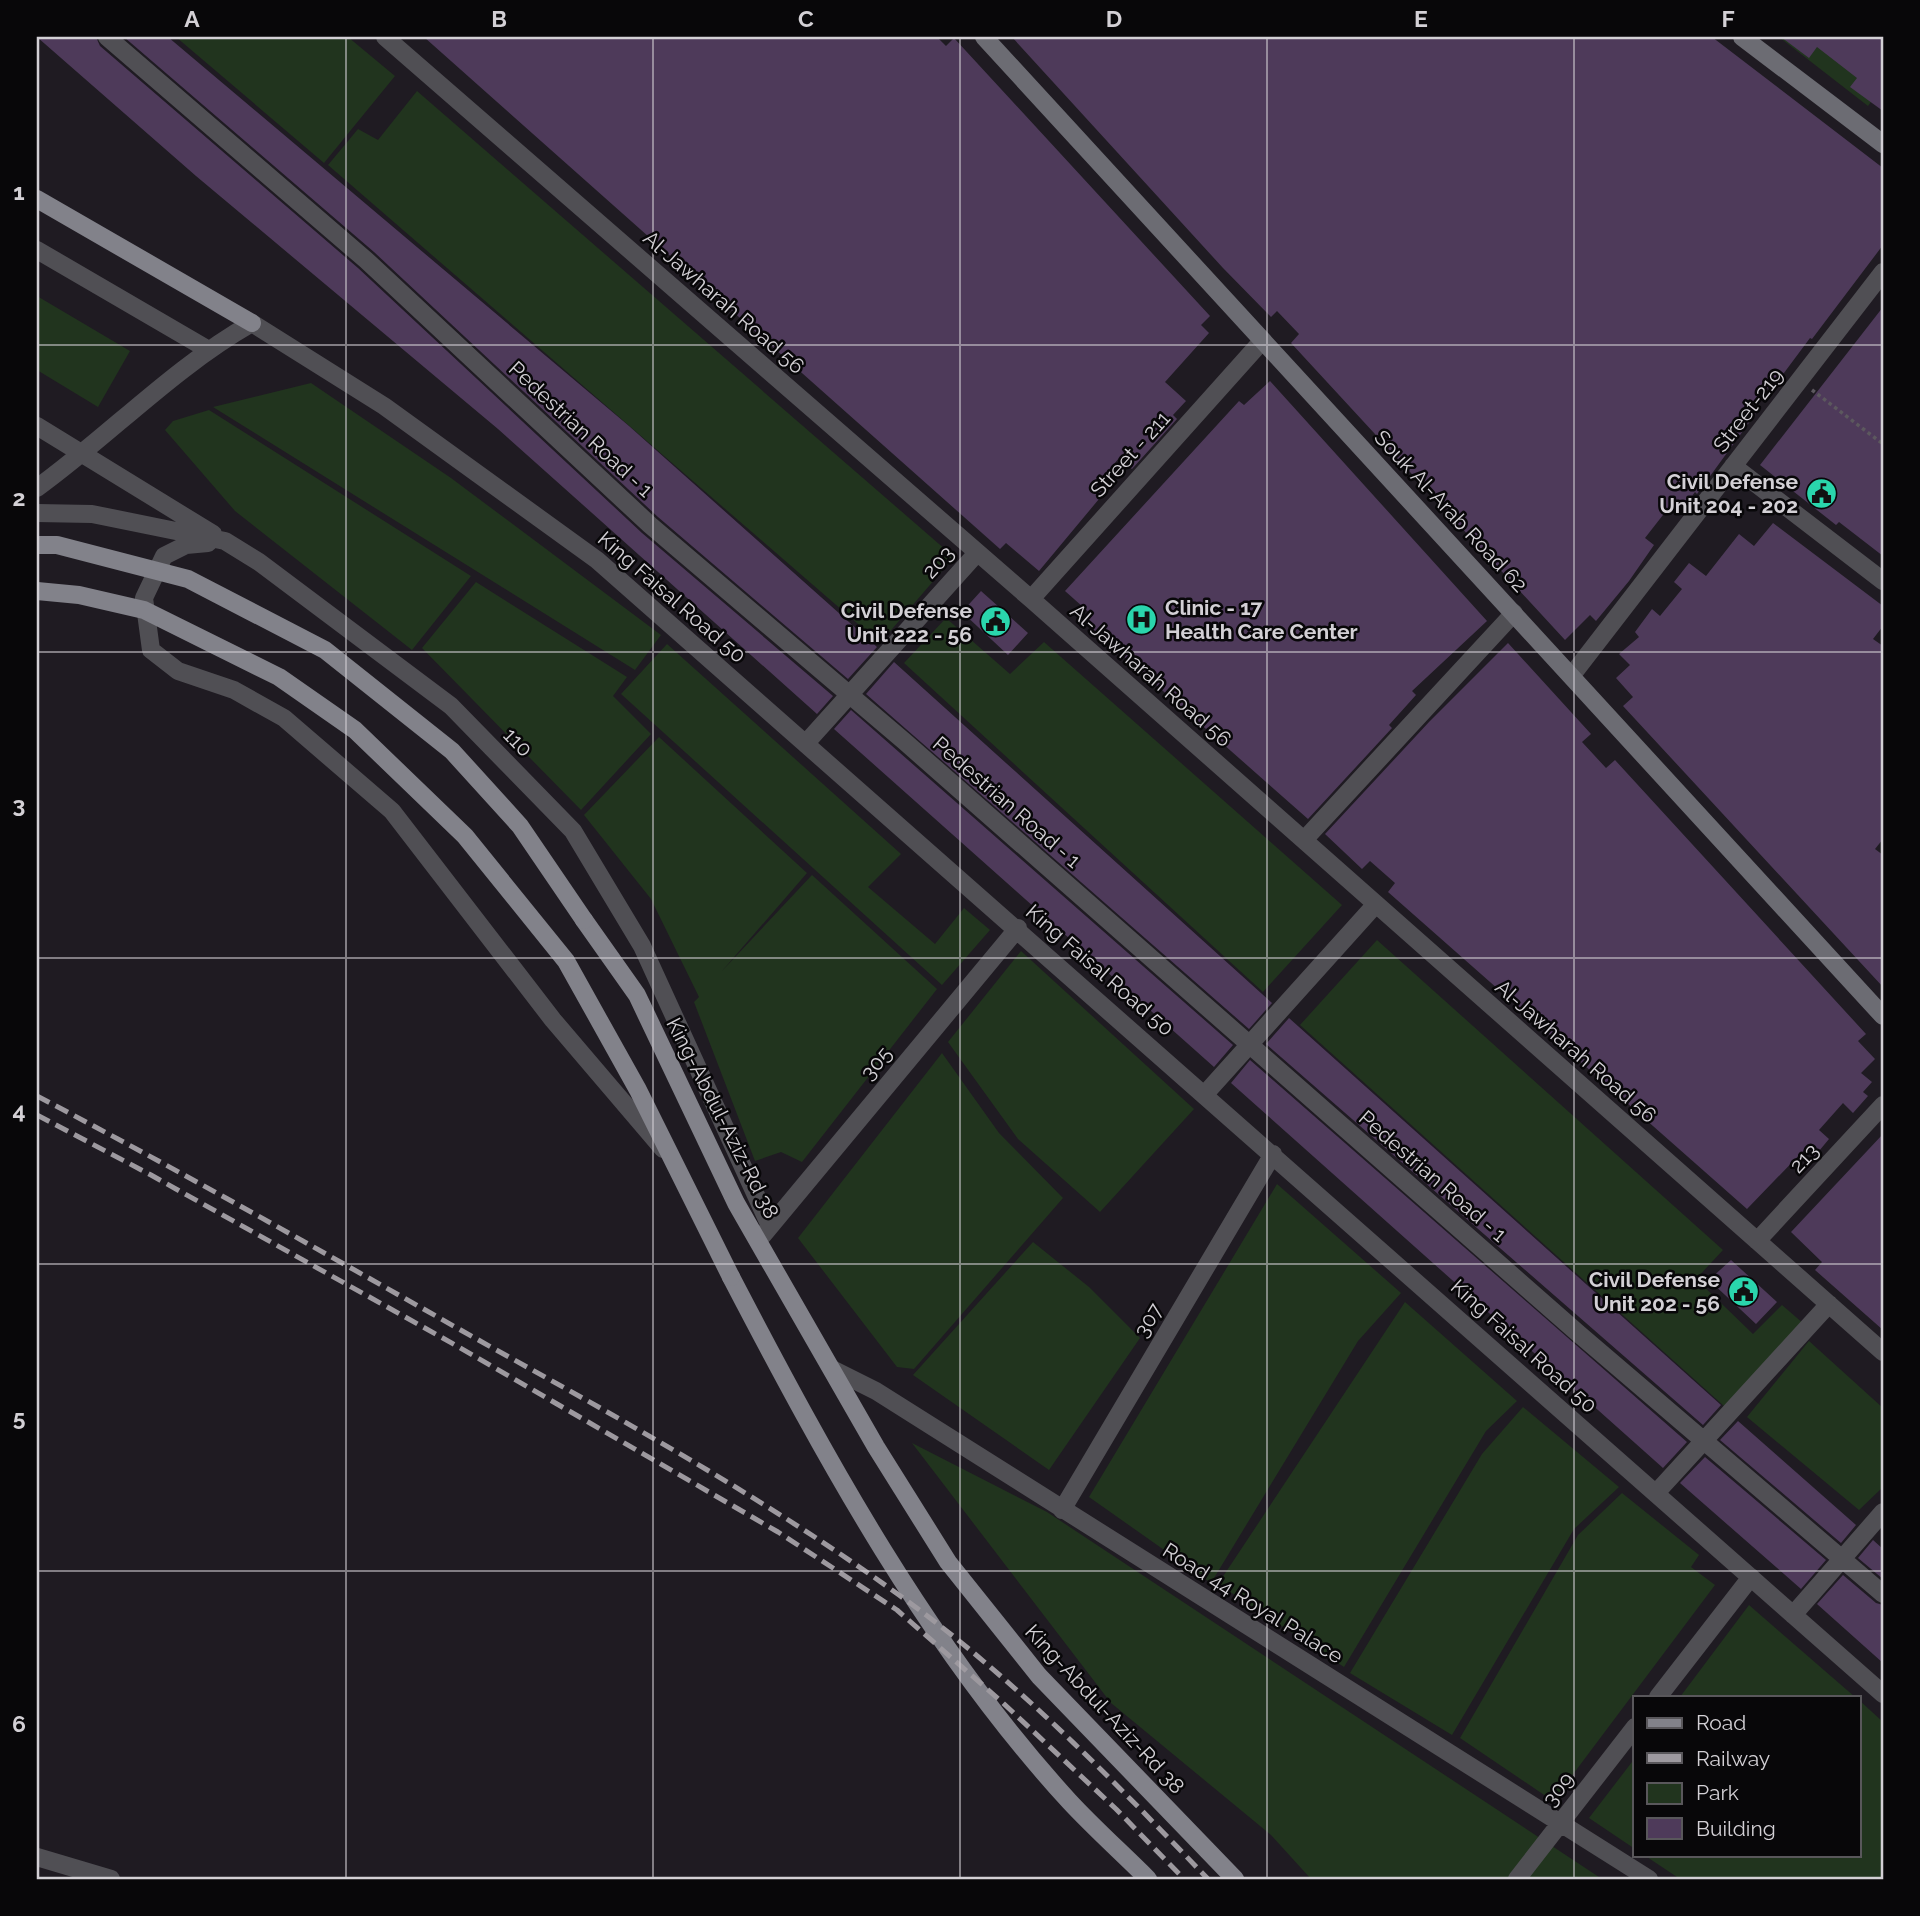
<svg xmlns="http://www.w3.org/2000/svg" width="1920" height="1916" font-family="Raleway,sans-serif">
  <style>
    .green { fill: #21341e }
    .building { fill: #4e3a5a }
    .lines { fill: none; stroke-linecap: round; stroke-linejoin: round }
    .path { stroke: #5c585e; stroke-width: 3.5; stroke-dasharray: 3.5 3.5; stroke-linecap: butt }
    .street { stroke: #504f54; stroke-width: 18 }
    .secondary { stroke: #6c6c73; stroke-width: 18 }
    .primary { stroke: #82828a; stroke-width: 18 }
    .rail { stroke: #9d999f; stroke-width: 5; stroke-dasharray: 14 7; stroke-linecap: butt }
    .primary-bridge { stroke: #82828a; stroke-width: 18 }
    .grid { fill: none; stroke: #d3d0d5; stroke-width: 2; stroke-opacity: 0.55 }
    .labels { text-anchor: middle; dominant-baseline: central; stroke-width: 5; stroke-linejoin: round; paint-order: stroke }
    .street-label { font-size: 21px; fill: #d3d0d5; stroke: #080709 }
    .poi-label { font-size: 21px; font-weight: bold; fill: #d3d0d5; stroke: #080709; text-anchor: end }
    .neatline { fill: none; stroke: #d3d0d5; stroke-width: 2.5 }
    .grid-label { font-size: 23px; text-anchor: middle; font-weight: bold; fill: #d3d0d5 }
  </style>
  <rect width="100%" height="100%" fill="#1f1b22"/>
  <path class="green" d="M 176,37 L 348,37 L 395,76 L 324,163 Z
    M 1779,37 L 1883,37 L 1883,86 L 1868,106 Z
    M 417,91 L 954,557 L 880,643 L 328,165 L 358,129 L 378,140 Z
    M 37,296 L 130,351 L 98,407 L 37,370 Z
    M 311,383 L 451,478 L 661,635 L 635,670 L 213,407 Z
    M 209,410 L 471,576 L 412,650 L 235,511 L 165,430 L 173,421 Z
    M 476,582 L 627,677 L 613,696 L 651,734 L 581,810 L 422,648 Z
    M 946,618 L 1010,674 L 1044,642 L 1342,905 L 1263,992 L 904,663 Z
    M 667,644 L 901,854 L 868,887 L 935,944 L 964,908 L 990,930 L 942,985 L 621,694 Z
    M 659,737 L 807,873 L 722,971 L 812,875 L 937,989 L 802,1162 L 781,1152 L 755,1161 L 694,1002 L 699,997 L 651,899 L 584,815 Z
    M 1377,940 L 1723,1250 L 1696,1279 L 1753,1334 L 1782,1305 L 1804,1324 L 1724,1406 L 1300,1025 Z
    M 1021,951 L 1194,1109 L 1100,1212 L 1018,1139 L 948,1042 Z
    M 942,1053 L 999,1133 L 1063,1198 L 914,1369 L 897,1367 L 798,1238 Z
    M 1277,1184 L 1401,1293 L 1358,1341 L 1211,1583 L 1089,1497 Z
    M 1033,1242 L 1089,1287 L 1140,1338 L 1049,1470 L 913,1375 Z
    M 1405,1302 L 1517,1401 L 1486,1431 L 1344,1667 L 1218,1584 Z
    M 1809,1341 L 1883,1408 L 1883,1487 L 1859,1510 L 1747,1417 Z
    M 1523,1407 L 1619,1487 L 1574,1529 L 1452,1735 L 1350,1673 L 1482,1454 Z
    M 912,1443 L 1047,1512 L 1602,1879 L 1311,1879 L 1271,1835 L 1111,1703 Z
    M 1622,1493 L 1699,1555 L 1691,1567 L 1715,1585 L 1553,1801 L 1460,1738 L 1578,1535 Z
    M 1749,1605 L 1855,1697 L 1680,1697 Z
    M 1859,1700 L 1883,1722 L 1883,1879 L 1680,1879 L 1644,1855 L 1859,1855 Z
    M 1635,1758 L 1635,1849 L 1589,1818 Z"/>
  <path class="building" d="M 37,37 L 96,37 L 100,46 L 358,268 L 642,533 L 833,696 L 817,714 L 498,429 L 196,176 Z
    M 124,37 L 168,37 L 629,426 L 877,647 L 848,679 L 658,517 L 374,252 Z
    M 424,37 L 937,37 L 946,46 L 954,38 L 1210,316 L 1201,325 L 1209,333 L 1165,382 L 1186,401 L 1173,415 L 1177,419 L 1132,469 L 1119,458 L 1096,486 L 1104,493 L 1039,571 L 1006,543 L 1000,549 Z
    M 1012,37 L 1712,37 L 1883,168 L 1883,245 L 1812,339 L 1810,338 L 1778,381 L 1775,379 L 1754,405 L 1759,409 L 1697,494 L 1695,492 L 1680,512 L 1670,506 L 1645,538 L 1654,545 L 1629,581 L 1596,621 L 1590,615 L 1565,640 L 1291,343 L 1299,334 L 1277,311 L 1271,317 L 1223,268 Z
    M 1781,37 L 1883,37 L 1883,111 L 1850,87 L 1857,78 L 1817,47 L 1809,58 Z
    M 1883,307 L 1883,556 L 1839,522 L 1836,525 L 1760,465 Z
    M 1270,381 L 1487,621 L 1412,691 L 1416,695 L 1389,725 L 1392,728 L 1308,819 L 1086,623 L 1092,615 L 1065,591 L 1239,401 L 1244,405 Z
    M 1773,523 L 1883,606 L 1883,626 L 1873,639 L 1883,646 L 1883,839 L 1875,849 L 1883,855 L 1883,987 L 1623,706 L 1633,697 L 1616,678 L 1630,665 L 1619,654 L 1639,637 L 1635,632 L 1652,609 L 1660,616 L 1682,589 L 1674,582 L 1689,563 L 1706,576 L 1739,534 L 1754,546 Z
    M 981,591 L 1028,633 L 1008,655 L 962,612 Z
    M 1508,643 L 1591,734 L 1582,742 L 1606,768 L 1615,760 L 1866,1034 L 1858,1041 L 1875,1059 L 1861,1073 L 1872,1082 L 1863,1092 L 1868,1096 L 1853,1113 L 1843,1103 L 1819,1130 L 1829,1139 L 1814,1157 L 1805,1149 L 1747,1209 L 1388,892 L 1395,883 L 1370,861 L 1362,869 L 1325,834 L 1429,722 Z
    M 894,662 L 1272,1003 L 1249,1029 L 866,694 Z
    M 851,710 L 1233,1045 L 1214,1067 L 834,729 Z
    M 1289,1018 L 1721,1405 L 1703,1425 L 1266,1044 Z
    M 1250,1060 L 1687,1442 L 1663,1468 L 1231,1083 Z
    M 1883,1134 L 1883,1330 L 1815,1270 L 1822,1262 L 1791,1232 Z
    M 1731,1260 L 1777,1302 L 1756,1324 L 1709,1280 Z
    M 1738,1421 L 1856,1525 L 1841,1543 L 1720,1440 Z
    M 1705,1457 L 1826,1560 L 1801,1589 L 1680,1483 Z
    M 1873,1540 L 1883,1549 L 1883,1579 L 1858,1558 Z
    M 1843,1575 L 1876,1603 L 1883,1605 L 1883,1663 L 1817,1604 Z"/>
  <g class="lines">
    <path class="path" d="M 1812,390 L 1883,444"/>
    <path class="street" d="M 107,37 L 366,260 L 650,525 L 904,741 L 1579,1334 L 1883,1594
      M 385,37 L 1031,599 L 1883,1352
      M 37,250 L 207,349
      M 37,426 L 213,534
      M 1733,466 L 1883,581
      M 37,488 C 110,435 173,368 252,323 L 384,406 L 597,560 L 1883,1694
      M 37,513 L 92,514 L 225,541 L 259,562 L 451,706 L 573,831 L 642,946 L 770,1226
      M 208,543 L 186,545 L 164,556 L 144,598 L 151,650 L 178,671 L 234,690 L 284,718 L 392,811 L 553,1020 L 663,1149
      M 1031,599 L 1262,341
      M 1572,675 L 1883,272
      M 806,743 L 977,553
      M 1304,840 L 1514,613
      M 1205,1094 L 1376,904
      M 763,1235 L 1018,928
      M 1757,1241 L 1883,1105
      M 832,1369 L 876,1391 L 1649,1879
      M 1656,1493 L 1829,1304
      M 1062,1510 L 1273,1154
      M 1793,1615 L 1883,1512
      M 1658,1697 L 1751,1577
      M 37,1857 L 111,1879
      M 1517,1879 L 1635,1727"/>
    <path class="secondary" d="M 984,37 L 1883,1016
      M 1742,37 L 1883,144"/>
    <path class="primary" d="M 37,199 L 252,323
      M 584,920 L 637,995 L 736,1203 L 876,1447 L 948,1562 L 1039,1676 L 1235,1879
      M 731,1277 C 827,1461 928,1647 1069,1801 C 1094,1828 1122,1853 1148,1879"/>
    <path class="rail" d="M 37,1096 C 184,1173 328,1255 473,1337 C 617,1417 765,1498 899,1595 C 1012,1676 1112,1779 1208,1879
      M 37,1115 L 151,1175 L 457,1346 L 778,1532 L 897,1610 L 1002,1702 L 1116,1809 L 1184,1879"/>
    <path class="primary-bridge" d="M 37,545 L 57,545 L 188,579 L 325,650 L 452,751 L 520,826 L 584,920
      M 37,591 L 79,595 L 144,610 L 279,677 L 355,730 L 465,836 L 566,961 L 638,1090 L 731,1277"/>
  </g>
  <path class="grid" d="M 346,37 L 346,1879M 653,37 L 653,1879M 960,37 L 960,1879M 1267,37 L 1267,1879M 1574,37 L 1574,1879M 37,345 L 1883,345M 37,652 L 1883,652M 37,958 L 1883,958M 37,1264 L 1883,1264M 37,1571 L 1883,1571"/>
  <defs>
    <symbol id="civic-disc" viewBox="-11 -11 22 22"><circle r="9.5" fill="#2ad5ac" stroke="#080709"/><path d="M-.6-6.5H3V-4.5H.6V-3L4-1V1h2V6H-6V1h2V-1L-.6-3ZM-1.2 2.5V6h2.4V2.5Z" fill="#111"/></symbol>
    <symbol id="hospital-disc" viewBox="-11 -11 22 22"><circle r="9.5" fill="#2ad5ac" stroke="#080709"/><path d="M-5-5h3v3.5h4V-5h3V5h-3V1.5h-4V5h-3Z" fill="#111"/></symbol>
  </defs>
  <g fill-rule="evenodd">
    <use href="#civic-disc" x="1804" y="476" width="35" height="35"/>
    <use href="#hospital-disc" x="1124" y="602" width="35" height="35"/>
    <use href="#civic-disc" x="978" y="604" width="35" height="35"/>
    <use href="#civic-disc" x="1726" y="1274" width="35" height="35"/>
  </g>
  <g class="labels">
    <g class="street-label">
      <text transform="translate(724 302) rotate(41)">Al-Jawharah Road 56</text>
      <text transform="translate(1748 410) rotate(-52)">Street-219</text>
      <text transform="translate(581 429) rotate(43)">Pedestrian Road - 1</text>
      <text transform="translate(1130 454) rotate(-48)">Street - 211</text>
      <text transform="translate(1451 511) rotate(47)">Souk Al-Arab Road 62</text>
      <text transform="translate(938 562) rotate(-48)">203</text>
      <text transform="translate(672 597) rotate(41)">King Faisal Road 50</text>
      <text transform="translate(1151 675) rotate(41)">Al-Jawharah Road 56</text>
      <text transform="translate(518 742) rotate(46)">110</text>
      <text transform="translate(1007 802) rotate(41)">Pedestrian Road - 1</text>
      <text transform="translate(1100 970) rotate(41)">King Faisal Road 50</text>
      <text transform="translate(1576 1051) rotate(41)">Al-Jawharah Road 56</text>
      <text transform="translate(876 1063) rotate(-50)">305</text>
      <text transform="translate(723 1118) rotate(63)">King-Abdul-Aziz-Rd 38</text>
      <text transform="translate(1804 1158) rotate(-47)">213</text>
      <text transform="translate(1433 1176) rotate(41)">Pedestrian Road - 1</text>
      <text transform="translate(1148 1320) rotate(-59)">307</text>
      <text transform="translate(1524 1346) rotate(42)">King Faisal Road 50</text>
      <text transform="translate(1253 1603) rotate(32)">Road 44 Royal Palace</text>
      <text transform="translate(1105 1709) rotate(47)">King-Abdul-Aziz-Rd 38</text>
      <text transform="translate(1558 1789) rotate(-52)">309</text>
    </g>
    <g class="poi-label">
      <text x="1798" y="481">Civil Defense<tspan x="1798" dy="24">Unit 204 - 202</tspan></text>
      <text x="1165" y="607" text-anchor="start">Clinic - 17<tspan x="1165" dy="24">Health Care Center</tspan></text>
      <text x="972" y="610">Civil Defense<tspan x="972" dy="24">Unit 222 - 56</tspan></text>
      <text x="1720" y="1279">Civil Defense<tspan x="1720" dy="24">Unit 202 - 56</tspan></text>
    </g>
  </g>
  <rect width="1920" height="1916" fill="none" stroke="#080709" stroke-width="77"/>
  <rect x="1633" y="1696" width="228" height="161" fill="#080709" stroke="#59575b" stroke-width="2"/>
  <rect x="1647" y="1718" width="35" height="10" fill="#82828a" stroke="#59575b" stroke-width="2"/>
  <text x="1696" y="1730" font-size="21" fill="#d3d0d5">Road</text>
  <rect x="1647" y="1753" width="35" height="10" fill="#9d999f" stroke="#59575b" stroke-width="2"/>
  <text x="1696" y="1766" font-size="21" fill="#d3d0d5">Railway</text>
  <rect x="1647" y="1783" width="35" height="21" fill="#21341e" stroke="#59575b" stroke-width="2"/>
  <text x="1696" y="1800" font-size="21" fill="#d3d0d5">Park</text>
  <rect x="1647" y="1818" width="35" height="21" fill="#4e3a5a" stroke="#59575b" stroke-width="2"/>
  <text x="1696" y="1836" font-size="21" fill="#d3d0d5">Building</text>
  <rect x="38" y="38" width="1844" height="1840" class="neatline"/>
  <g class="grid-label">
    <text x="192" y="27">A</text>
    <text x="499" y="27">B</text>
    <text x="806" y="27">C</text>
    <text x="1114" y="27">D</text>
    <text x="1421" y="27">E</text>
    <text x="1728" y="27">F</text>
    <text x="19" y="200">1</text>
    <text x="19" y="506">2</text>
    <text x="19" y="813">3</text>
    <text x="19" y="1119">4</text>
    <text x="19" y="1426">5</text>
    <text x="19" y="1732">6</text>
  </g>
</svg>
